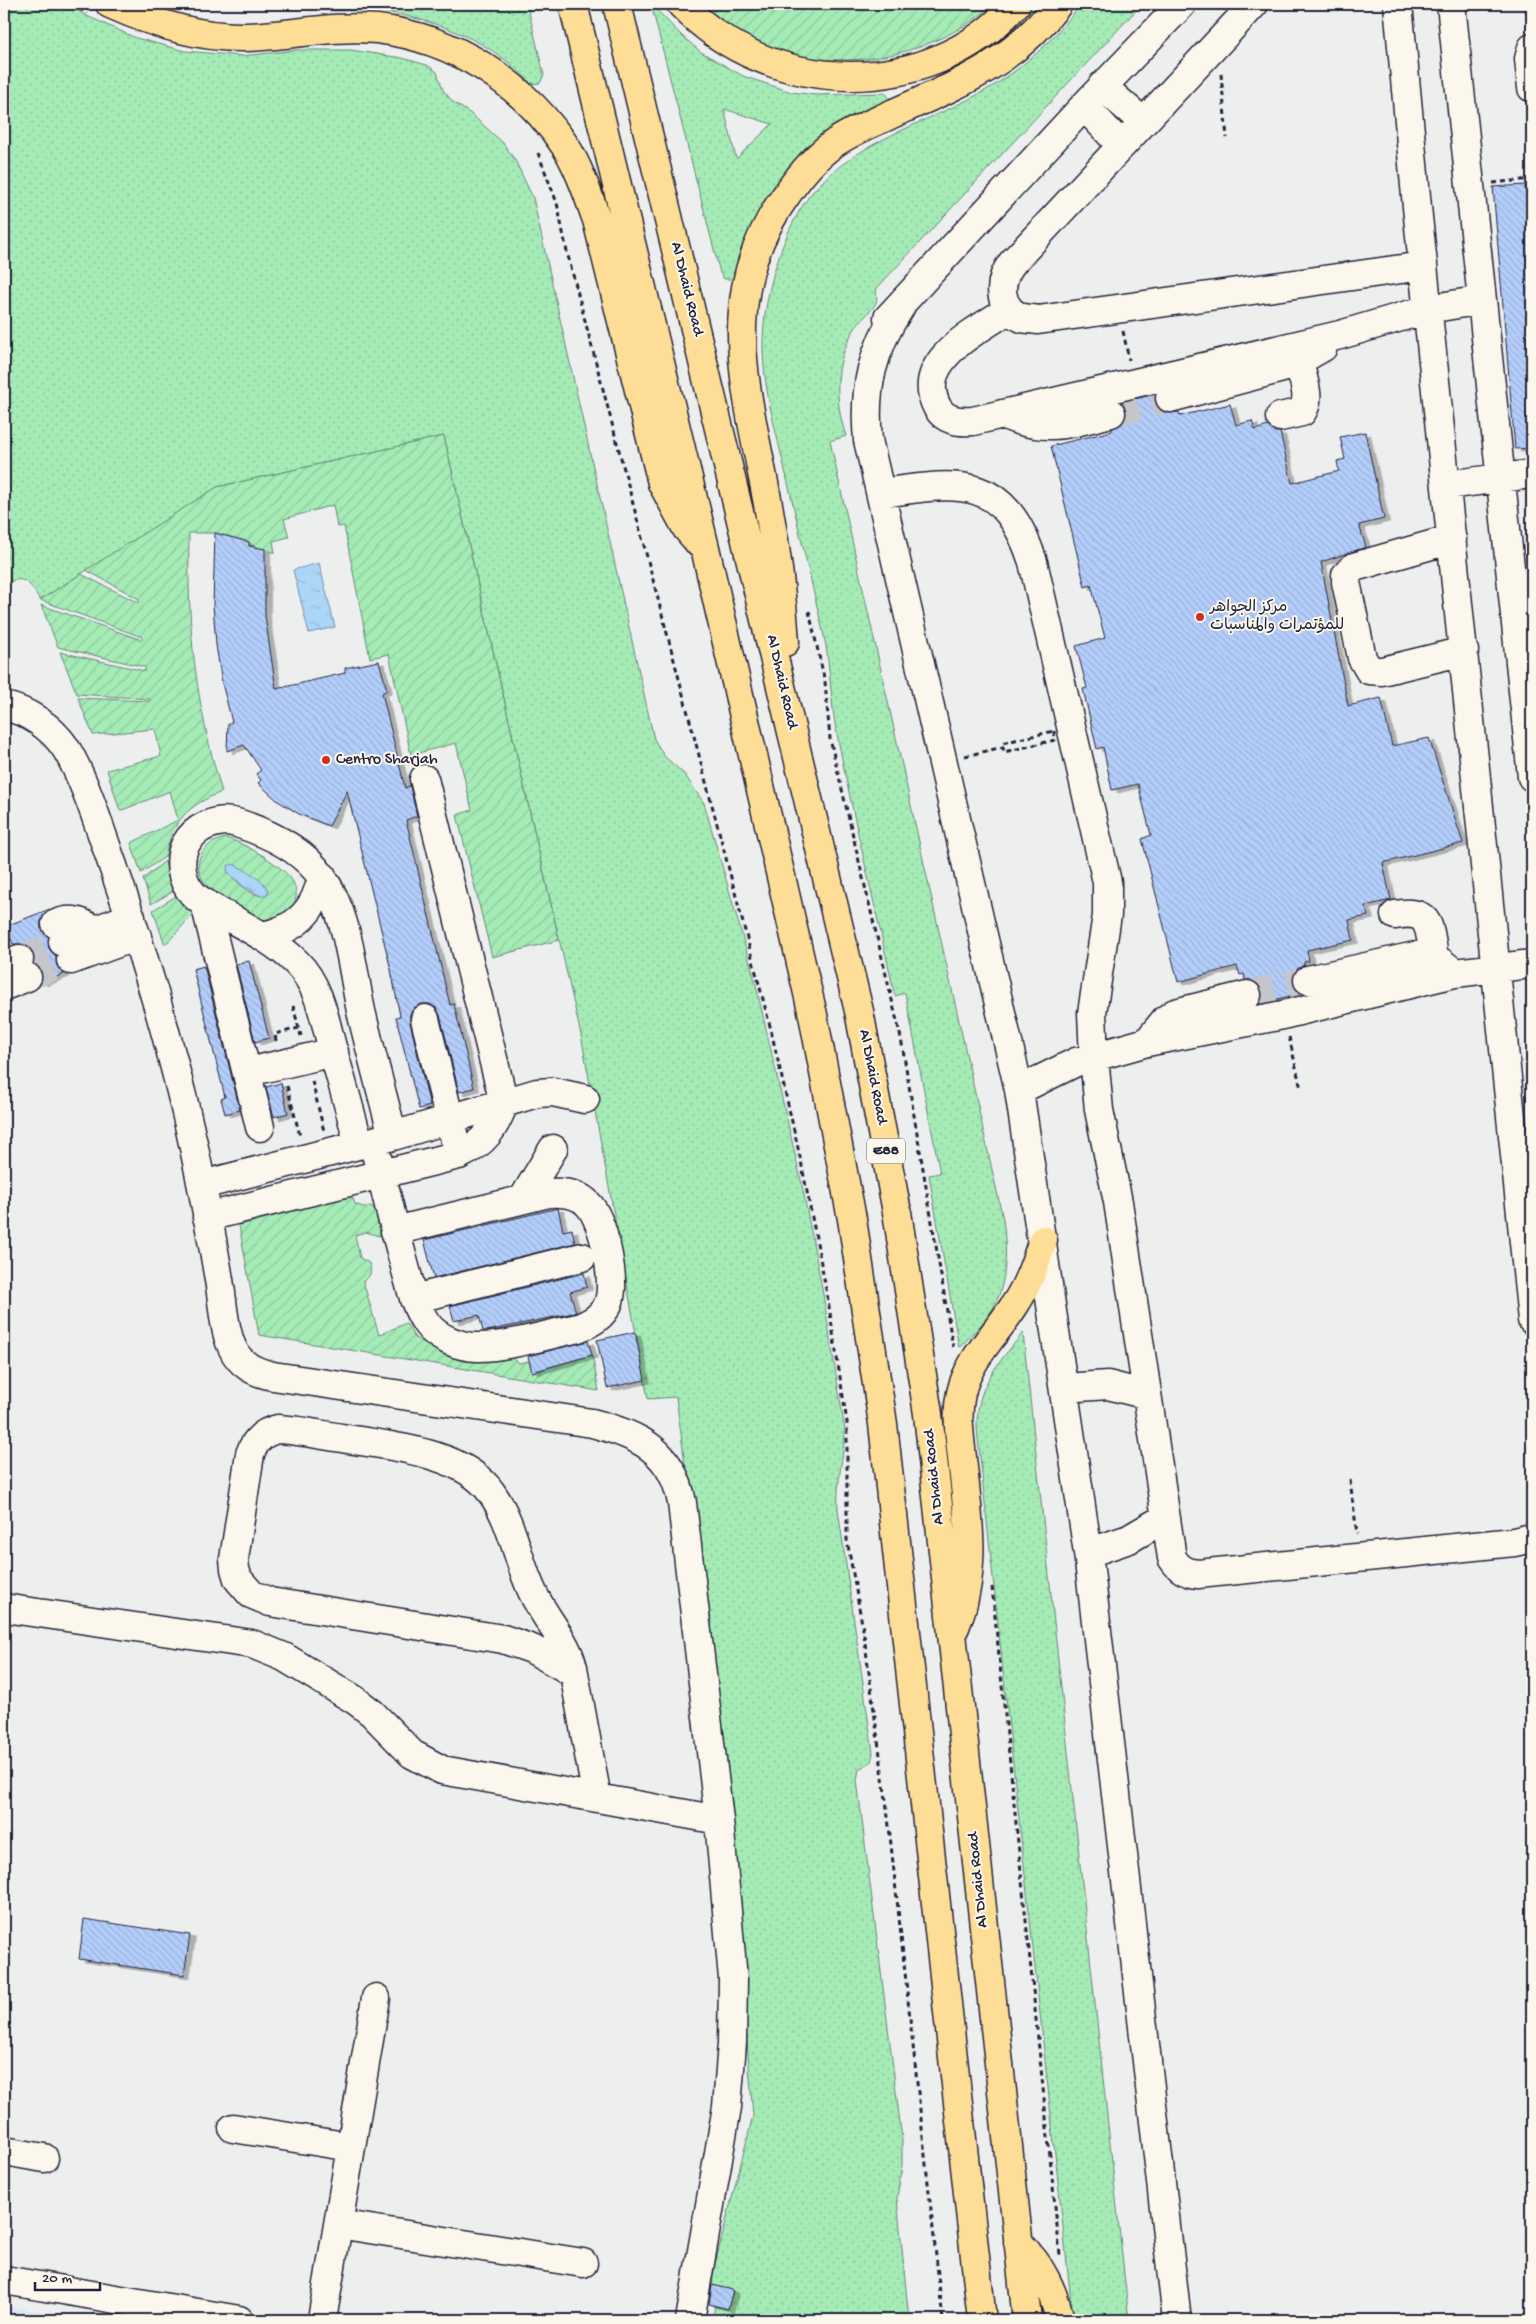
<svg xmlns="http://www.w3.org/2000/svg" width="1536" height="2324" font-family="'Gochi Hand','Playpen Sans Arabic',sans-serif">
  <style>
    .built { fill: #dce5f3 }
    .grass { fill: url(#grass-dots); stroke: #648678; fill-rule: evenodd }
    .garden { fill: url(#garden-furrows); stroke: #648678; fill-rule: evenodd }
    .water { fill: url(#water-ripples); stroke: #758eac }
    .building { fill: url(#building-back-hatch); stroke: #22223b; filter: url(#shadow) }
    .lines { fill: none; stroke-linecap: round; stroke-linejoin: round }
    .minor-tunnel { stroke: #c4c6cb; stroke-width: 28; stroke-dasharray: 28 14; stroke-linecap: butt }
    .minor-casing { stroke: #22223b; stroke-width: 31 }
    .highway-casing { stroke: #22223b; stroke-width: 31 }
    .path { stroke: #22223b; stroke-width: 3; stroke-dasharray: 5 4; stroke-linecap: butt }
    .minor { stroke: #fbf7ec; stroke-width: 28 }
    .highway { stroke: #fede96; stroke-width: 28 }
    .poi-dot { fill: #c8321e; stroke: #fbf7ec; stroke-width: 2 }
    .labels { text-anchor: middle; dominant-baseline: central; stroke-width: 4; stroke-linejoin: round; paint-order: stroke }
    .shield { fill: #fbf7ec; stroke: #636270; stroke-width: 1 }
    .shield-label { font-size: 15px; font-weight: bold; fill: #22223b }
    .street-label { font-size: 16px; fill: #22223b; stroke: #fbf7ec }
    .poi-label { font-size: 16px; fill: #22223b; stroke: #fbf7ec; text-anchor: start }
  </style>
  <defs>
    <pattern id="grass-dots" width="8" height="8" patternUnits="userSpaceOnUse" patternTransform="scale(1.25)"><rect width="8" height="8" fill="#a5ebb6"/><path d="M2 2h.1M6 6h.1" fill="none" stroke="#8ec99d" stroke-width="1.8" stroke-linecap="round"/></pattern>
    <pattern id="garden-furrows" width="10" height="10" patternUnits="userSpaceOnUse" patternTransform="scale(1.25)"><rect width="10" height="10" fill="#a5ebb6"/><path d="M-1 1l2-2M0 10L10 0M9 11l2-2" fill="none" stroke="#8ec99d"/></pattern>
    <pattern id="water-ripples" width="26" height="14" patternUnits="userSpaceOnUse" patternTransform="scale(1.25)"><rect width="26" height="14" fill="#acd6f7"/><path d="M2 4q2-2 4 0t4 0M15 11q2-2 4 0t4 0" fill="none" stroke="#94b7d5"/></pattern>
    <pattern id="building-back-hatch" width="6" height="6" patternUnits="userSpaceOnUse" patternTransform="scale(1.25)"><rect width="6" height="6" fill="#b4cefb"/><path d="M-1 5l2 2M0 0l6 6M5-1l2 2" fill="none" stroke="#9ab1d8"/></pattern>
    <filter id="shadow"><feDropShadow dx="5.5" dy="3" stdDeviation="0" flood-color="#0004"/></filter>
  </defs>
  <rect width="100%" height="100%" fill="#edefef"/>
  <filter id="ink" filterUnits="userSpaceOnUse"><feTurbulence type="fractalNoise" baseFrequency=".02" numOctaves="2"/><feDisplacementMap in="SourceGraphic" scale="10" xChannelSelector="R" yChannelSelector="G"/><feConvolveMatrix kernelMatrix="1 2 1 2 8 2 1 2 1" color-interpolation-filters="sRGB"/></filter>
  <g filter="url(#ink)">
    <path class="built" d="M 4,2306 L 91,2320 L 4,2320 Z"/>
    <path class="grass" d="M 4,4 L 66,4 L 87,16 L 136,38 L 185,51 L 242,56 L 297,50 L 351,50 L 402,58 L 427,65 L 437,72 L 443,90 L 453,102 L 471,114 L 503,143 L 515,160 L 533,198 L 654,739 L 664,756 L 684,774 L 704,803 L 754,977 L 801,1180 L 822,1288 L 845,1430 C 844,1457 836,1482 838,1509 L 873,1753 L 871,1762 L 859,1769 L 857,1780 L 902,2139 L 902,2166 L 897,2198 L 909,2320 L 712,2320 L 715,2306 L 728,2309 L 733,2291 L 712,2285 L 715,2264 L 753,2116 L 724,1756 L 676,1397 L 648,1399 L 581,1035 L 444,436 L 217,487 L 40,600 C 29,582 25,574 4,584 Z
      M 317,4 L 527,4 L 544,75 L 540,83 L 531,84 C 494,41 434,19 379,11 C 360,9 341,12 322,10 Z
      M 651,4 L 683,37 L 701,52 L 743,76 L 791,92 L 816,95 L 885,93 L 890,98 L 888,102 L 789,169 L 774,187 L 751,228 L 735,276 L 732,279 L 724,279 L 720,273 ZM 724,109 L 772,124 L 737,158 L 736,158 Z
      M 1081,4 L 1142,4 L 877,288 C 875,293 878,298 876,303 C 871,312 860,320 854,330 C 834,363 834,400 846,436 L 830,441 L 1003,1219 C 1007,1249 1008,1283 992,1310 C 984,1324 970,1336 959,1348 L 929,1175 L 940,1173 L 905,993 L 895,996 C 876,909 854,822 837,734 C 830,702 831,668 824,636 C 811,579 797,523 784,466 C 774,424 762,383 763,340 C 764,293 784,223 816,188 C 859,141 923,124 977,95 C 1017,74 1054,41 1081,4 Z
      M 1023,1333 L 1129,2320 L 1073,2320 L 977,1429 C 976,1385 997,1365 1023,1333 Z"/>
    <path class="garden" d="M 703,4 L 994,4 C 915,73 780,84 703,4 Z
      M 444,436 L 559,940 L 492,957 L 457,815 L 472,810 L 456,743 L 411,755 L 389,654 L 370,658 L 344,526 L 337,527 L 333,505 L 284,519 L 289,537 L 273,541 L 275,553 L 265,549 L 249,546 L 249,542 L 215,533 L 189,533 C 187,626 195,702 222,792 C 188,805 172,821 165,857 L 141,873 L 131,843 L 178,820 L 170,791 L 120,811 L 107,770 L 161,756 L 155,729 L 93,735 L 78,698 L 150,701 L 150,699 L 77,694 L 60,652 L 145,671 L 145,667 L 58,647 L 41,605 L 142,640 L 142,637 L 40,600 L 81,574 L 139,603 L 139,599 L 86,570 L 217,487 Z
      M 226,838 C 243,842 288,868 294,884 C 298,893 296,902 292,910 L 271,922 L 263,921 L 209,888 C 189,867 199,843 226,838 ZM 235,865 L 264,884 L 264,896 C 250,896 236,881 227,871 Z
      M 165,861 L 168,878 L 174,891 L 151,904 L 143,879 Z
      M 178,895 L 195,912 L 165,945 L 153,910 Z
      M 350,1191 L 355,1204 L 363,1207 L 371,1206 C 378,1213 382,1225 382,1234 L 379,1236 L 366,1232 L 355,1235 L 360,1258 L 369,1263 C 372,1271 371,1277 363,1281 L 379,1335 L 406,1323 L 415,1338 L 423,1342 L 503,1349 L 519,1363 L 529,1361 L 533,1372 L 592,1355 L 599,1391 L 259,1335 L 239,1225 L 275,1216 L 274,1210 Z"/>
    <path class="water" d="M 319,563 L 335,627 L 309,633 L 293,570 Z
      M 232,864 C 245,869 261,878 268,890 L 267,894 L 261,896 L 244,887 L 227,871 L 228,866 Z"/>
    <path class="building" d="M 1525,185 L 1532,238 L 1532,448 L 1515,449 L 1493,187 Z
      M 1155,394 L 1155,402 L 1159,409 L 1165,413 L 1179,412 L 1180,416 L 1230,404 L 1236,425 L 1252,421 L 1255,430 L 1268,426 L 1275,432 L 1280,432 L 1292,483 L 1339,471 L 1337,461 L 1345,459 L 1340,437 L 1365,432 L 1384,519 L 1359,525 L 1366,547 L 1321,562 L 1348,706 L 1381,698 L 1392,746 L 1429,738 L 1463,843 L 1383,863 L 1391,900 L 1365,906 L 1368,916 L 1349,920 L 1353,940 L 1307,950 L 1309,961 L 1304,962 L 1304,965 L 1297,969 L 1293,976 L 1293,984 L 1298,991 L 1294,992 L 1295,995 L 1260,1003 L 1262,992 L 1259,985 L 1252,980 L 1245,980 L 1244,974 L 1240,975 L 1237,966 L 1178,982 L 1142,839 L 1151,835 L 1138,784 L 1112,790 L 1103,747 L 1097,749 L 1083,689 L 1087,688 L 1076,646 L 1105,638 L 1091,585 L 1085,587 L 1051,446 L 1112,431 L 1111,429 L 1122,424 L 1126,418 L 1126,409 L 1122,402 Z
      M 215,533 L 249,542 L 249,546 L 265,549 L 265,616 L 276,689 L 345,673 L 345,668 L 379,661 L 387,690 L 382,693 L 405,788 L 410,786 L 417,816 L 406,820 L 450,1005 L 454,1004 L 474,1088 L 459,1092 L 440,1015 L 436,1008 L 430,1004 L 421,1004 L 414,1008 L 410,1014 L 410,1022 L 430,1106 L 419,1109 L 396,1017 L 400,1016 L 391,970 L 347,791 L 329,826 L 299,814 L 278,801 L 258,783 L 261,780 L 256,774 L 261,770 L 244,745 L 227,751 L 228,724 L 232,722 L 222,683 L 216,645 L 213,605 Z
      M 50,909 L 41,921 L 41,929 L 49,937 L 49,948 L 56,956 L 57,966 L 64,974 L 41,983 L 42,972 L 34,963 L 33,953 L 29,947 L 22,944 L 13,944 L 6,926 Z
      M 249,961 L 269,1038 L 255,1042 L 236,964 Z
      M 204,966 L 240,1110 L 225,1114 L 221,1099 L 225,1097 L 193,969 Z
      M 281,1083 L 288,1113 L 274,1117 L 266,1087 Z
      M 558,1208 L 563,1231 L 572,1229 L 575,1243 L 434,1278 L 424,1240 Z
      M 584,1273 L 587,1287 L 570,1292 L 576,1312 L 573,1313 L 487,1331 L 483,1331 L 479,1315 L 454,1321 L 450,1306 Z
      M 635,1332 L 645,1380 L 607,1388 L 597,1340 Z
      M 588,1341 L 592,1355 L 532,1372 L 528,1356 Z
      M 84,1919 L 190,1935 L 184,1975 L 79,1959 Z
      M 712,2285 L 733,2290 L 728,2309 L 709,2304 Z"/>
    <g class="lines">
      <path class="minor-tunnel" d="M 1111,413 L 1170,398
        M 19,959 L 63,942
        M 27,977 L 71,960
        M 1247,995 L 1308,980"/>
      <defs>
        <path id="minor" d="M 1254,4 L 1012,263 C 998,281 997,308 1022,318 C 1027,319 1033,319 1038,320 L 1423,266
          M 1398,4 L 1417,207 L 1532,1320
          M 1451,4 L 1532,777
          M 1532,48 L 1529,59 L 1532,88
          M 1102,86 L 1143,122
          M 1084,106 L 1121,145
          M 901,306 C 872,350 863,388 868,440 L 1019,1090 L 1088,1553 L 1177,2320
          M 1009,309 C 979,330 913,360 937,407 C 945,421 959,422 973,421 L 1340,335 L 1428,309 L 1482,300
          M 888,318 L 1084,106 L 1182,4
          M 1170,398 L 1290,366 L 1323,347
          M 1002,414 C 1044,433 1069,424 1111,413
          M 1280,417 L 1302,412 C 1312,397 1302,378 1299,362
          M 1447,485 L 1532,474
          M 881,493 C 959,482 1004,473 1033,562 L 1107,882 L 1107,915 L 1092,1013 L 1094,1057 L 1099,1110 L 1118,1202 L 1172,1558 C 1179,1569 1186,1573 1198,1574 L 1514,1542 L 1532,1538
          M 1452,539 L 1354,567 L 1346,575 L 1346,582 L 1362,658 L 1369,670 L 1382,671 L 1464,651
          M 4,706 C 28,711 51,727 65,747 C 84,777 100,829 112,863 C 149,969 181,1077 202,1187 C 208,1218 214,1249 219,1280 C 223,1301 223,1327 232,1347 C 240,1365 254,1372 273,1376 L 592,1423 C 639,1435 673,1451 682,1503 L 719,1820 L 733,1979 L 732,2043 L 727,2107 L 690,2320
          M 205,903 L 260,1127
          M 1395,915 C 1432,908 1429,929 1434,957
          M 56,924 C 72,917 81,922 95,930
          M 262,936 C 296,930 316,910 322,876
          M 63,942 L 131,917
          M 71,960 L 137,936
          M 4,965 L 19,959
          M 1308,980 L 1424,954 L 1434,957 L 1455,973
          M 4,986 L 27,977
          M 425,1019 L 454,1137
          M 1147,1042 L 1165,1020 L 1175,1013 L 1247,995
          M 248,1072 L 334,1052
          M 1019,1090 L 1076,1062 L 1147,1042 L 1283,1015 L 1455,973 L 1532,964
          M 373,1141 C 383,1182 393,1223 404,1263 C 410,1284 414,1306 427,1324 C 437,1338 460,1347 477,1347 C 504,1348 550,1334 578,1328 C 591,1323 602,1317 608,1304 C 617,1284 604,1220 588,1204 C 578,1193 563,1192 549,1193 L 395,1231
          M 359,1145 C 351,1114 342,1082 333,1051 C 325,1021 320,986 297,963 C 276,942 248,928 223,914 C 213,908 201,903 193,894 C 181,881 178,861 185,845 C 195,827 217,817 237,823 C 268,833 302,849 321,876 C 348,913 352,967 361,1011 C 371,1053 382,1094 393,1136
          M 202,1185 L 393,1136 L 537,1093 L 553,1092 L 585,1099
          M 523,1199 L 553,1149
          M 207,1217 L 459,1155 C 484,1144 495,1128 504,1103 L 424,779
          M 414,1299 L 582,1257
          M 1064,1388 L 1108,1385 L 1147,1395
          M 278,1429 C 299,1430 321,1435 342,1438 C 387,1446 462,1451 491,1492 C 513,1522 517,1560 533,1593 C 544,1617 571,1646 574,1673 L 532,1649 L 503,1639 L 270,1602 L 251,1594 L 238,1579 L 235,1569 L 234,1559 L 250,1454 C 255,1440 263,1432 278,1429 Z
          M 1088,1553 L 1129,1539 L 1165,1518
          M 4,1608 L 252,1644 L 284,1657 L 355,1700 L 372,1713 L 412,1754 L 442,1770 L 719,1820
          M 574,1673 L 597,1798
          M 233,2128 L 351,2147
          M 4,2151 L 44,2158
          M 338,2224 L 583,2263
          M 4,2280 L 239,2320
          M 322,2320 L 376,1998"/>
        <path id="highway" d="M 110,4 C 152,23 198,38 245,37 C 289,36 332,25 377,29 C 455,38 523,83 566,147 C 580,170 588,195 597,220 L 662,483 L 687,529 L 699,543
          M 573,4 L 706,552 L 813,1015 L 852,1219 L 883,1424 L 982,2320
          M 617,4 L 859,1011 L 897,1212 L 928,1414 L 1027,2320
          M 681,4 C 770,98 929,102 1016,4
          M 785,642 C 782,594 776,547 767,499 C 747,389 714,294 787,194 C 800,175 817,155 836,142 C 854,130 875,122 894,113 C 961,83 1012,64 1058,4
          M 955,1627 C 978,1571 968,1516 962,1458 C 960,1437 956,1415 961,1393 C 968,1360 996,1334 1014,1306 C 1028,1285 1035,1264 1043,1240
          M 1018,2242 C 1041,2266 1053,2289 1060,2320"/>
      </defs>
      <use href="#minor" class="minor-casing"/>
      <use href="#highway" class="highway-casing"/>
      <path class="path" d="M 71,4 L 87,13
        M 1525,11 L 1532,10
        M 1221,74 L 1227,138
        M 538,153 L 557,203 L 567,252 L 770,1026 L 801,1161 L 827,1294 L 847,1422 L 847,1540 L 864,1635 L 887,1808 L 943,2320
        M 1493,183 L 1532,179
        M 1123,331 L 1129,360
        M 809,611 L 825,682 L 830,739 L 901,1038 L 953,1347
        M 1054,731 L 1055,740 L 1004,752 L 1002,743 Z
        M 965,756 L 1003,747
        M 293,1006 L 301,1036
        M 1289,1037 L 1301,1089
        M 276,1041 L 275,1034 L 303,1027
        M 312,1081 L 324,1131
        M 287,1086 L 300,1136
        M 1350,1480 L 1357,1534
        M 992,1587 L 1060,2255"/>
      <use href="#minor" class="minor"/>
      <use href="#highway" class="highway"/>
    </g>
  </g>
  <g class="poi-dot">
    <circle cx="1200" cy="617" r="5"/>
    <circle cx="326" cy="760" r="5"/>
  </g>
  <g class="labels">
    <rect class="shield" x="867" y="1138.5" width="38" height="25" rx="4"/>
    <g class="shield-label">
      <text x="886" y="1151">E88</text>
    </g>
    <g class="street-label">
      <text transform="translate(686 289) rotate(76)">Al Dhaid Road</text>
      <text transform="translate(781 682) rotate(77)">Al Dhaid Road</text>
      <text transform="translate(872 1077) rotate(79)">Al Dhaid Road</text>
      <text transform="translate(935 1477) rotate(-96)">Al Dhaid Road</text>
      <text transform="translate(979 1880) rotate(-96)">Al Dhaid Road</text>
    </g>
    <g class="poi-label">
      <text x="1210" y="608">مركز الجواهر<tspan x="1210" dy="18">للمؤتمرات والمناسبات</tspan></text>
      <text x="336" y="760">Centro Sharjah</text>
    </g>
  </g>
  <rect width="1536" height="2324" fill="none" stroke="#fbf7ec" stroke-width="20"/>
  <rect x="10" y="10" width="1516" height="2304" fill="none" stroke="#22223b" stroke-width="2" filter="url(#ink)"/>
  <path d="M35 2282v8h65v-8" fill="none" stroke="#22223b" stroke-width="2.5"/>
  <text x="42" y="2282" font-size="15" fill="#22223b" stroke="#fbf7ec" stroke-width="4" paint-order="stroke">20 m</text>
</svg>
